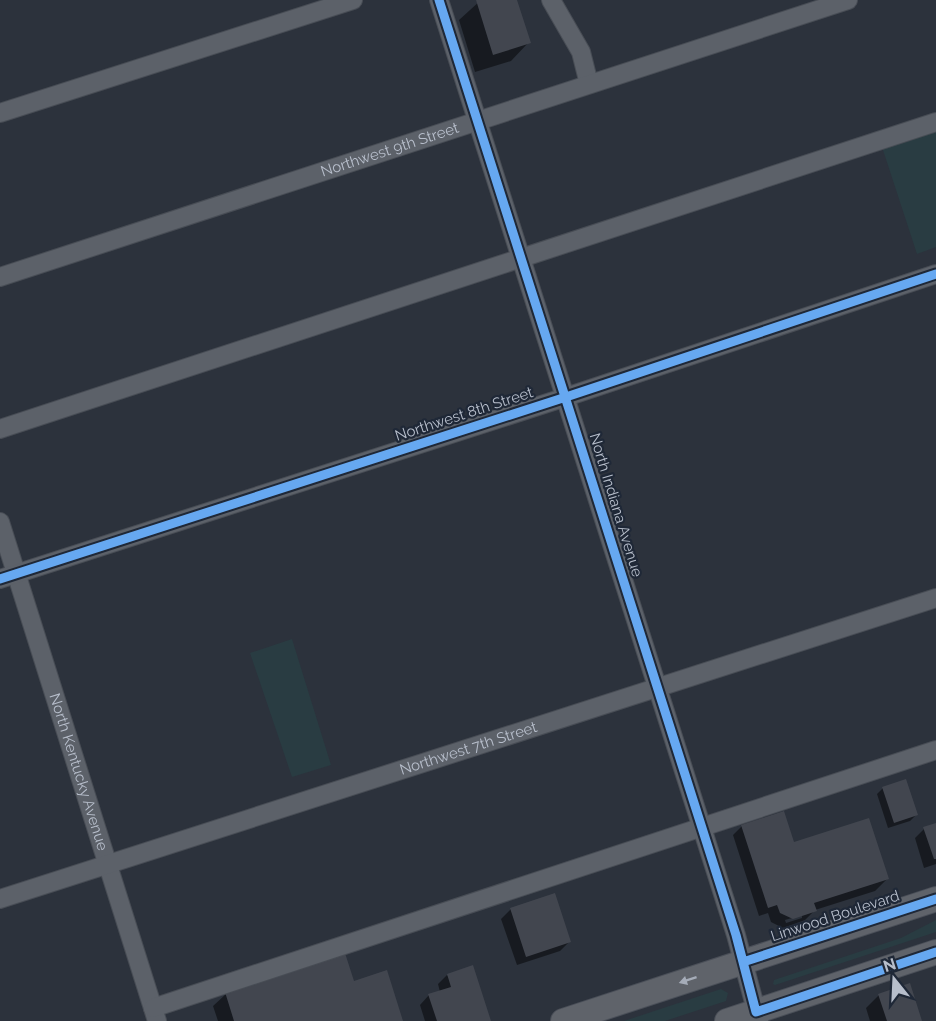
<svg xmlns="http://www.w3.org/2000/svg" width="936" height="1021" font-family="Raleway,sans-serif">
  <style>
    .green { fill: #293c42 }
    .shadow { fill: #0007; fill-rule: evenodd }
    .building { fill: #42464f }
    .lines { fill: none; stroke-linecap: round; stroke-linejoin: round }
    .minor-casing { stroke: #484d55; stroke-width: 20 }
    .major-casing { stroke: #4a4f58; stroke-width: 26 }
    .minor { stroke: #5c6169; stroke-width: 18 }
    .major { stroke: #5f636a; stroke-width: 24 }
    .cycleway-casing { stroke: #1f2837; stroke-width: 13 }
    .cycleway { stroke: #66a8f1; stroke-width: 9 }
    .oneway { fill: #a5acb8 }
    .labels { text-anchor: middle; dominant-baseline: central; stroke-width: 4.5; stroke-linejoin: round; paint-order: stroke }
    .street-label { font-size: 15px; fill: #b7becb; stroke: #1f2837 }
  </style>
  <rect width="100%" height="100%" fill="#2c323c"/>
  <path class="green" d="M 936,129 L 936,247 L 917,254 L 882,147 Z
    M 292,639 L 331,765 L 292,777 L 250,653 Z
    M 936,920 L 936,932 L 775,985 L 773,984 L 774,980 L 901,938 Z
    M 721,989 L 728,993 L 726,1001 L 665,1021 L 624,1021 Z"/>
  <path class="shadow" d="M 481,0 L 516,0 L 529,42 L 511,61 L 475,72 L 459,20 Z
    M 883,788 L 916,815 L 910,821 L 888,828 L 877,794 Z
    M 936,825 L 936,864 L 924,868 L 915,838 L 924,829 Z
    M 742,826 L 793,844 L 888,878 L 875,891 L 815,910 L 805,920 L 783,928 L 771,922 L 768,913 L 759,916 L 733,835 ZM 802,915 L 802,918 L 786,923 L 785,920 Z
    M 511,909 L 569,942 L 560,951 L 517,965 L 501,919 Z
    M 447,975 L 490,1021 L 425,1021 L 420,1005 L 429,995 L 440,992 L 438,984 Z
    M 353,983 L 402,1021 L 218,1021 L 213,1006 L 226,994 Z
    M 879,995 L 920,1021 L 870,1021 L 866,1008 Z"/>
  <path class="building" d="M 476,0 L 517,0 L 531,43 L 493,55 Z
    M 906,779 L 918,815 L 894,823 L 882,787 Z
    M 784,811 L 794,842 L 869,818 L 889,879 L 814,903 L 817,911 L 793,919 L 780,913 L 777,905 L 768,908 L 741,825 Z
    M 936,823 L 936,859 L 934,859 L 923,827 Z
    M 555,893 L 571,942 L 526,957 L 510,908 Z
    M 345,953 L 354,981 L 387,970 L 403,1021 L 234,1021 L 225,992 Z
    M 473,965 L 491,1021 L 437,1021 L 428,994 L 451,987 L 447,974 Z
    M 910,983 L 922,1021 L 887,1021 L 878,994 Z"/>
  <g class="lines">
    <defs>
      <g id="minor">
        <path d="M 439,0 L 736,935 L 759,1021"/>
        <path d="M 551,0 L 581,52 L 589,84"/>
        <path d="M 0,113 L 353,0"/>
        <path id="s1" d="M 0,277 L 848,0"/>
        <path d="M 0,429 L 936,122"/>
        <path id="s2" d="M 0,522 L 157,1021"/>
        <path d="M 0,579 L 566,397 L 936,274"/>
        <path id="s3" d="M 0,899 L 936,598"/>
        <path d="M 153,1008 L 936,750"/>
      </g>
      <path id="major" d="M 563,1021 L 936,899
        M 727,1021 L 936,952"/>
    </defs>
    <use href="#minor" class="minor-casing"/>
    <use href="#major" class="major-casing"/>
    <use href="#minor" class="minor"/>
    <use href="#major" class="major"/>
    <defs>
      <path id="cycleway" d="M 439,0 L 736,935 L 756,1012 L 936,952
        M 0,579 L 566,397 L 936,274
        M 743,962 L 936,899"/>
    </defs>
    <use href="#cycleway" class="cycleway-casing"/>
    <use href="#cycleway" class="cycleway"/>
  </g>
  <defs><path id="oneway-solid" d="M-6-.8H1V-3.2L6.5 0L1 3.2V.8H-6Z" transform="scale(1.5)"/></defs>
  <use class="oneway" href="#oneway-solid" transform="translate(688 980) rotate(162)"/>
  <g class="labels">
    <g class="street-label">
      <text stroke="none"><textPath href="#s1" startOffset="410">Northwest 9th Street</textPath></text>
      <text transform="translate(464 414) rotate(-18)">Northwest 8th Street</text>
      <text transform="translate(616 505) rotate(73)">North Indiana Avenue</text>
      <text stroke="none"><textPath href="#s3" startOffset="492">Northwest 7th Street</textPath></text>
      <text stroke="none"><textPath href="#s2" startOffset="262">North Kentucky Avenue</textPath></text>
      <text transform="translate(835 916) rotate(-18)">Linwood Boulevard</text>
    </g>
  </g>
  <g transform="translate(894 979) rotate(342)" stroke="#1f2837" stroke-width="4.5" paint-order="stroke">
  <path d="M0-4.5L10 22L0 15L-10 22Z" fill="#b7becb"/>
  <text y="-9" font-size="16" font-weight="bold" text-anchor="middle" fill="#b7becb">N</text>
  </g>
</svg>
